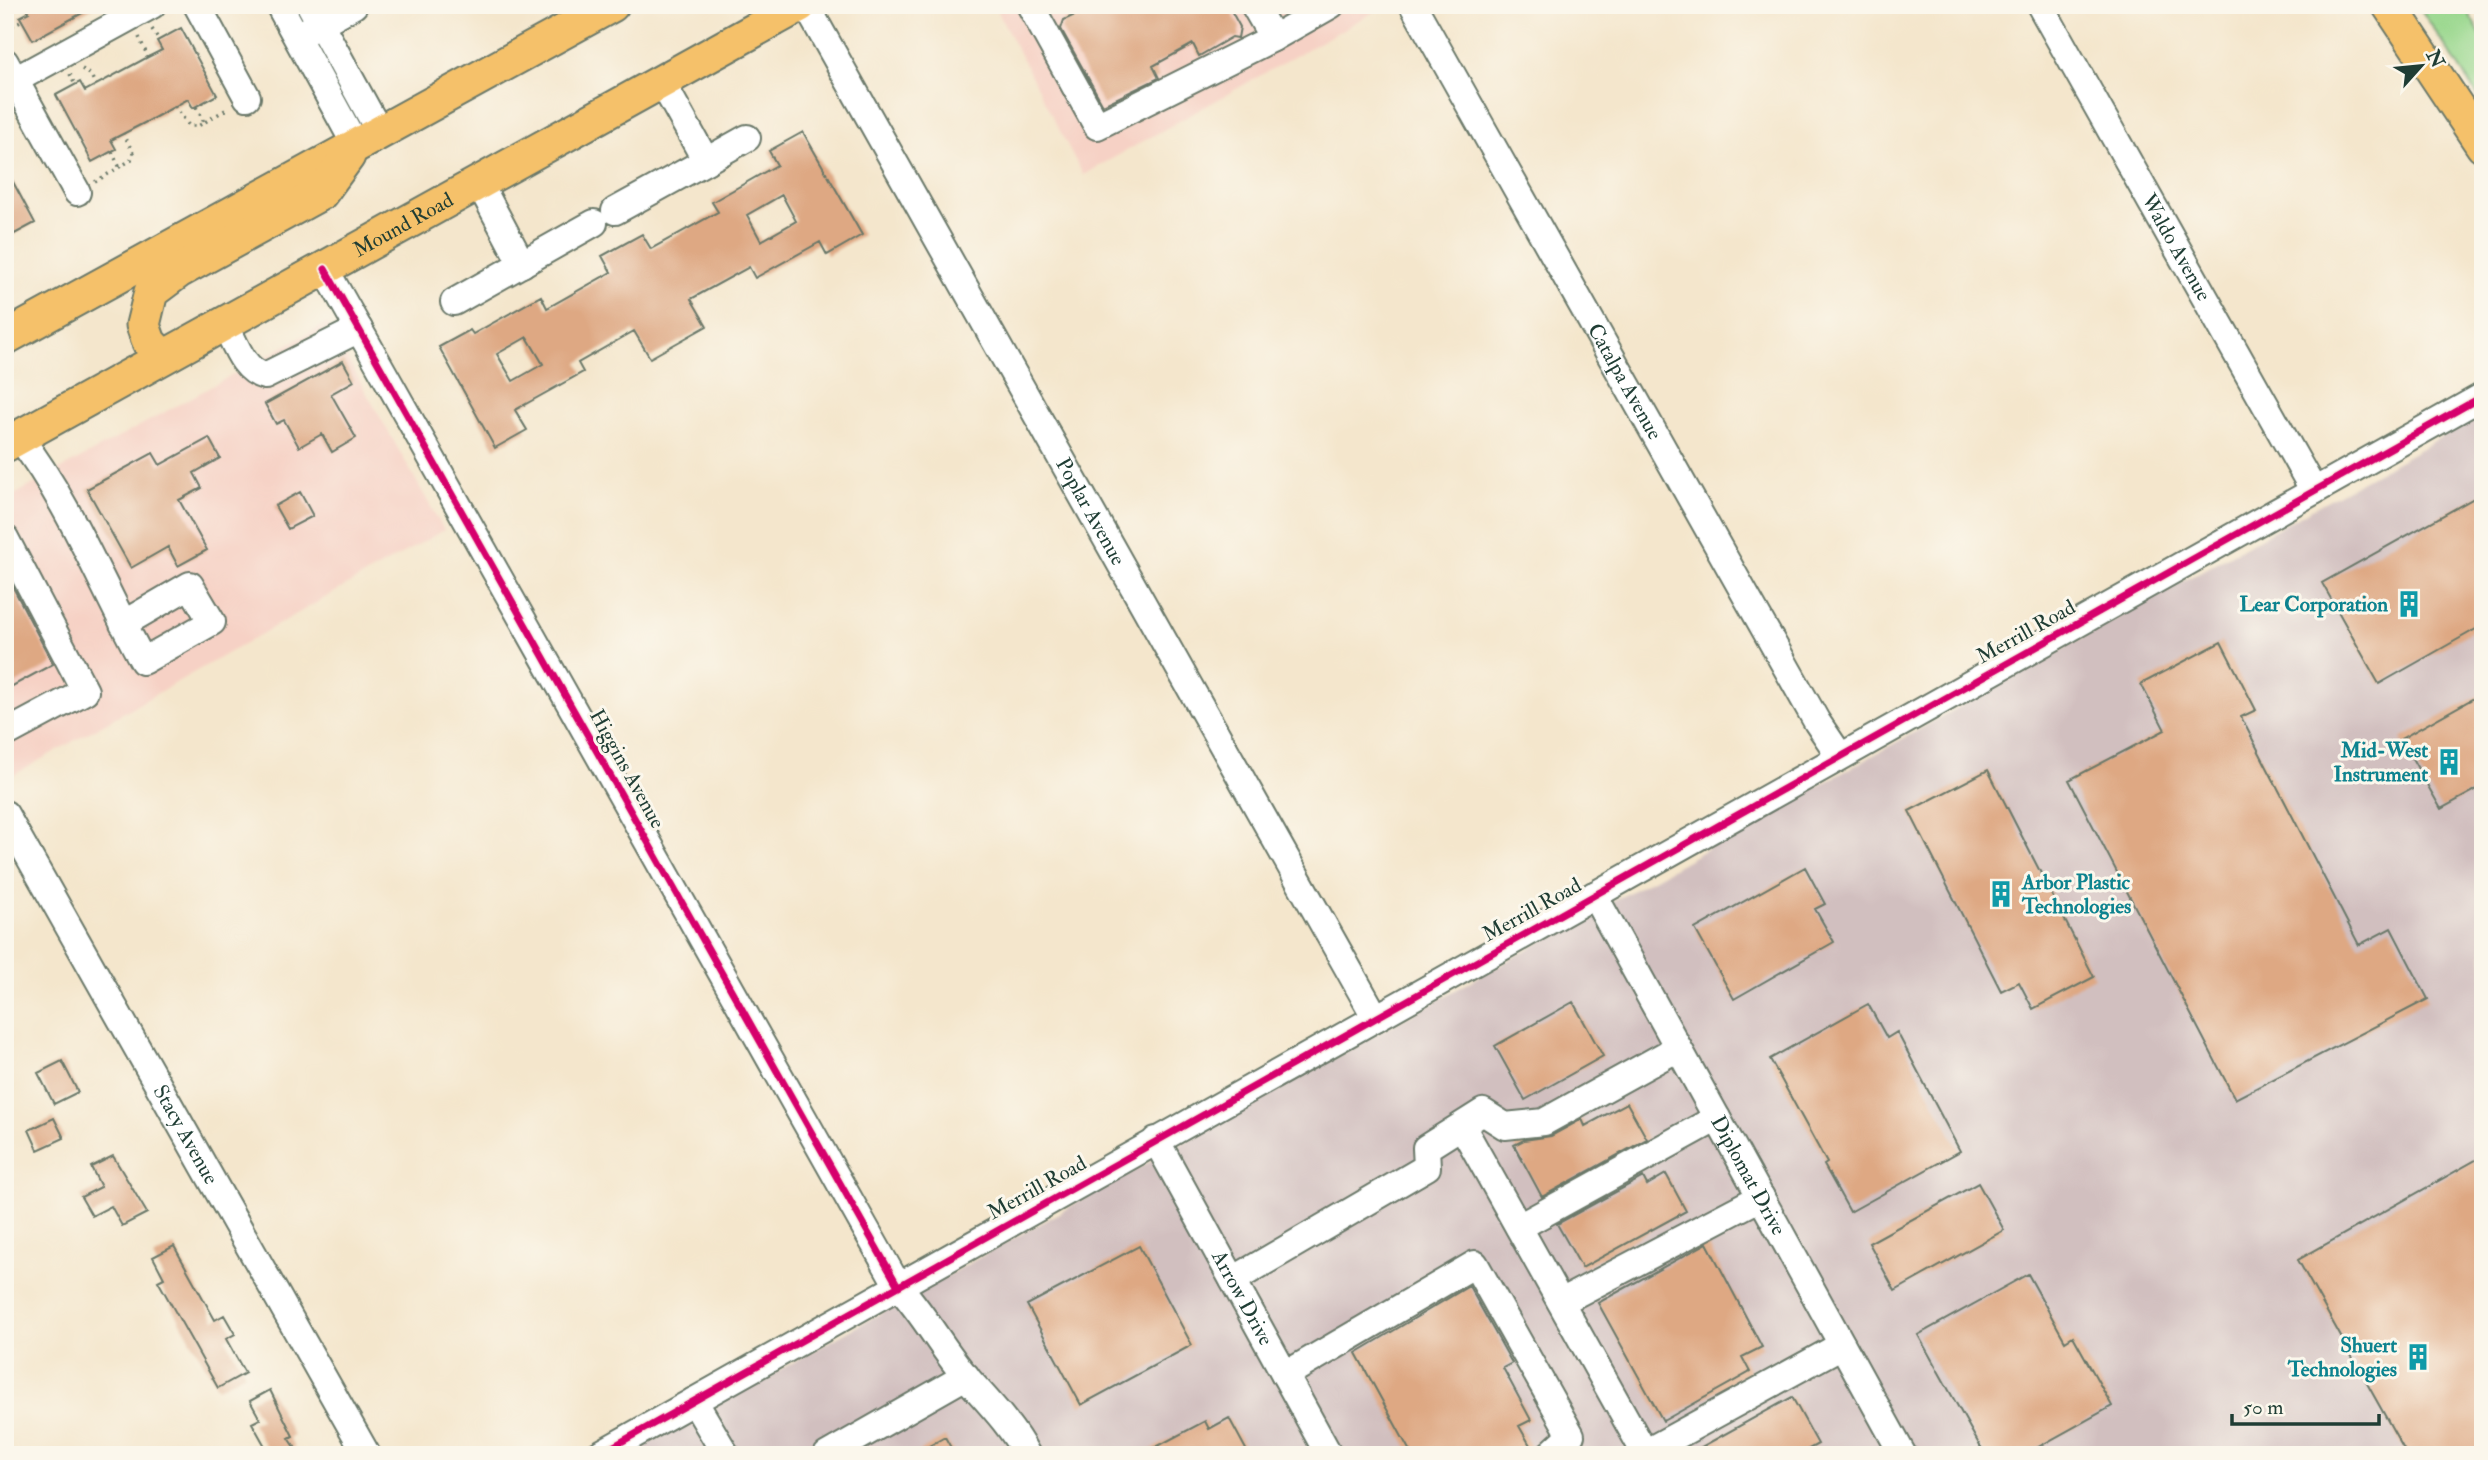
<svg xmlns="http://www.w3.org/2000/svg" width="2488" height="1460" font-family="'IM FELL Double Pica',serif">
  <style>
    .built { fill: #f6d1c5 }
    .industrial { fill: #d1bfbf }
    .green { fill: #98d78c; stroke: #5c8a60; stroke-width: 2 }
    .building { fill: #dea883; fill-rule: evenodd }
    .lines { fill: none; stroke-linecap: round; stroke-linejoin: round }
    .minor-casing { stroke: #6a7869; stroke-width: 30 }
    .major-casing { stroke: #6a7869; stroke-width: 37 }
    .path { stroke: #6a7869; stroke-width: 3.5; stroke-dasharray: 2 5; stroke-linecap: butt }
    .minor { stroke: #fff; stroke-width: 26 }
    .major { stroke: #f5c16b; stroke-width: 33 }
    .cycleway-casing { stroke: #fbf7ec; stroke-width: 11 }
    .cycleway { stroke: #d6006c; stroke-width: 7 }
    .labels { text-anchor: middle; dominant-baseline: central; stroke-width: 6; stroke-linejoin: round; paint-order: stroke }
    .street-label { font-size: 21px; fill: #1f3d34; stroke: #fbf7ec }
    .culture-label { font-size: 21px; font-weight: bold; fill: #0d838f; stroke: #fbf7ec; text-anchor: end }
  </style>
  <rect width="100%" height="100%" fill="#fbf7ec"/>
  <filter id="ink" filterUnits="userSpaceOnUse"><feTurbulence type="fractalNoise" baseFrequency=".0143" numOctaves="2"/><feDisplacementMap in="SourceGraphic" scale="14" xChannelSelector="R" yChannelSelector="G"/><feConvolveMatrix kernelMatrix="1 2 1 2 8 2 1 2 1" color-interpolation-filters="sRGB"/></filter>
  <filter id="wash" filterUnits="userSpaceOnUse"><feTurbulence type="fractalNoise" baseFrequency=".00686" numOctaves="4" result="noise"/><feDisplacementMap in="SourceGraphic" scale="28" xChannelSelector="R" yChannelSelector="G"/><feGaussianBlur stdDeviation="1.57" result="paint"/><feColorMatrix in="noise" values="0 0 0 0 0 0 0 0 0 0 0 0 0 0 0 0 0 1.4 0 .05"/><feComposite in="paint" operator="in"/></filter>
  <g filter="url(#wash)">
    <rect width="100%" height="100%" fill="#f4e6cc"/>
    <path class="built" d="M 994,5 L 1383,5 L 1384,6 L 1083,175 Z
      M 327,323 L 444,530 L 5,780 L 5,500 Z"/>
    <path class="industrial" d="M 2483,414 L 2483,1455 L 628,1455 L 2292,520 Z"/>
    <path class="green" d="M 2418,5 L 2464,5 L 2483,39 L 2483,104 Z"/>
    <g id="blocks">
      <path class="building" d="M 25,5 L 97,5 L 33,40 L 20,17 L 29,12 Z
        M 1096,5 L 1228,5 L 1240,27 L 1238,38 L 1232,37 L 1199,56 L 1193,44 L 1153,66 L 1159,78 L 1103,105 L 1061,29 L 1064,20 Z
        M 181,28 L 217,95 L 193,108 L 188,99 L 150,120 L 111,140 L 116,149 L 92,162 L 56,95 L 80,82 L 85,91 L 148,57 L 162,50 L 157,41 Z
        M 803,132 L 862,235 L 827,255 L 820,242 L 755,278 L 749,267 L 691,299 L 707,326 L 650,358 L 634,331 L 578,363 L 583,372 L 515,410 L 527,430 L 495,448 L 439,347 L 470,330 L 473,334 L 541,296 L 547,308 L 611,272 L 602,256 L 642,234 L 651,249 L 718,212 L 712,202 L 777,165 L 769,151 ZM 782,195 L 796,221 L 761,241 L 747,215 ZM 527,337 L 543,364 L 513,381 L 497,354 Z
        M 5,167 L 35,223 L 5,239 Z
        M 343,361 L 354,381 L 331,394 L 356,438 L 332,452 L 322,434 L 299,447 L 284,420 L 276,424 L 265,404 Z
        M 209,438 L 220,458 L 194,473 L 202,488 L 179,500 L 207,550 L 178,566 L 168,547 L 131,568 L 87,489 L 153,453 L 160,465 Z
        M 300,492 L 313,516 L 288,529 L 275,506 Z
        M 2483,493 L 2483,625 L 2379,684 L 2322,583 Z
        M 5,572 L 53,664 L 5,690 Z
        M 2221,642 L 2256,710 L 2241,717 L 2359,945 L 2391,928 L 2428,999 L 2235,1099 L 2069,780 L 2165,730 L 2141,684 Z
        M 2483,693 L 2483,786 L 2441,809 L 2401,739 Z
        M 1988,770 L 2094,977 L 2033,1009 L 2019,982 L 2001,991 L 1909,811 Z
        M 1805,867 L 1825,904 L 1815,909 L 1834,942 L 1734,999 L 1695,929 Z
        M 1573,1002 L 1603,1056 L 1525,1100 L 1495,1046 Z
        M 1868,1004 L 1887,1038 L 1897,1032 L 1960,1151 L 1850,1212 L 1824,1165 L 1827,1163 L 1770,1059 Z
        M 62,1061 L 78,1092 L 54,1104 L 38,1073 Z
        M 1627,1103 L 1647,1139 L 1542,1197 L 1514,1145 L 1524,1140 L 1551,1136 L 1582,1119 L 1585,1126 Z
        M 54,1118 L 64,1138 L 38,1150 L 29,1130 Z
        M 113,1156 L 147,1213 L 122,1226 L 111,1206 L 92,1216 L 81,1197 L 101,1187 L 91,1167 Z
        M 2483,1156 L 2483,1455 L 2407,1455 L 2298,1260 Z
        M 1666,1174 L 1686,1211 L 1582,1268 L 1557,1224 L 1643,1177 L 1647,1185 Z
        M 1978,1183 L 2004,1230 L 1895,1291 L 1869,1243 Z
        M 1707,1243 L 1762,1347 L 1742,1357 L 1750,1372 L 1663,1421 L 1598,1303 Z
        M 174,1246 L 215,1320 L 224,1315 L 235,1334 L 226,1339 L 245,1373 L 218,1388 L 158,1281 L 164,1278 L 153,1257 Z
        M 1139,1246 L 1192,1345 L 1081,1405 L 1027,1305 Z
        M 2028,1274 L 2065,1341 L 2073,1336 L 2112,1406 L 2033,1450 L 2035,1455 L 1985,1455 L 1918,1335 Z
        M 1469,1286 L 1512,1363 L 1503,1368 L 1531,1420 L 1519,1426 L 1531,1447 L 1517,1455 L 1412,1455 L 1356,1353 Z
        M 270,1390 L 293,1436 L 289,1438 L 295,1447 L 282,1455 L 270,1455 L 252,1423 L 260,1419 L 250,1401 Z
        M 1792,1397 L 1818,1444 L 1798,1455 L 1687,1455 Z
        M 1229,1418 L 1249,1455 L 1141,1455 L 1205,1421 L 1209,1429 Z
        M 945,1437 L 955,1455 L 913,1455 Z"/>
    </g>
  </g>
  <g filter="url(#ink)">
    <use href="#blocks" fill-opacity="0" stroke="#6a7869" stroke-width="2"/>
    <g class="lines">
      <defs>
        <g id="minor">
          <path d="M 197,5 L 247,97"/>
          <path d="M 279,5 L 356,146"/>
          <path d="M 310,5 L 380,133"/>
          <path id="s1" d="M 806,5 L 1376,1018"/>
          <path d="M 1030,5 L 1097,126 L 1273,38"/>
          <path d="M 1254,5 L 1273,38 L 1331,5"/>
          <path id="s2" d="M 1413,5 L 1817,722 L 1840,756"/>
          <path id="s3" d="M 2040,5 L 2314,491"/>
          <path d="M 307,31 L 354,5"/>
          <path d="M 5,62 L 77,192"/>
          <path d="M 15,80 L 152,5"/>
          <path d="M 706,161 L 747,138"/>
          <path d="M 479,183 L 522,264"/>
          <path d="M 615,211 L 706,161 L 662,82"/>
          <path d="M 325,269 L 898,1286 C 924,1314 942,1349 967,1378 C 989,1403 1011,1425 1027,1455"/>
          <path d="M 454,302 L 594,223"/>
          <path d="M 225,324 C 235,343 243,371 265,376 L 359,329"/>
          <path d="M 19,437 C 71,504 102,587 143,661 L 212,622 L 190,585 L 123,624"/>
          <path d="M 5,538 L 85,691 L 5,734"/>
          <path id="s4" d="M 5,814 L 367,1455"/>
          <path id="s5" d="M 1594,895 L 1903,1455"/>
          <path d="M 1462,1126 L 1646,1455"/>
          <path id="s6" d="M 1156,1140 L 1329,1455"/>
          <path d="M 1519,1227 L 1717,1118"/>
          <path d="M 1233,1280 L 1427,1167 L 1426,1148 L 1483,1112 L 1505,1126 L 1544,1122 L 1678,1048"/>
          <path d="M 1561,1302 L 1761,1197"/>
          <path d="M 1285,1375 L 1475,1264 L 1571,1435 L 1549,1455"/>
          <path d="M 694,1401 L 726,1455"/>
          <path d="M 1645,1453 L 1842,1345"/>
          <path d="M 598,1455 L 2483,396"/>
          <path d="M 827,1455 L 966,1376"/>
        </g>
        <g id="major">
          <path d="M 2389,5 L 2483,146"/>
          <path d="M 5,338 L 612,5"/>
          <path d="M 163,357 L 149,342 L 143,325 L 151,292 L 179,271 L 321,193 L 348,156"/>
          <path id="s7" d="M 5,445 L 800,5"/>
        </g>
      </defs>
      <use href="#minor" class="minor-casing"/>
      <use href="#major" class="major-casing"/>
      <path class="path" d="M 5,8 L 11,5
        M 5,27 L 11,41
        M 6,29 L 22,20
        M 152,29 L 159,40
        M 139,37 L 148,57
        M 82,69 L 90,74 L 96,85
        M 70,74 L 75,85
        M 175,106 L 189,126 L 198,126 L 227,109
        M 196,107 L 204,122
        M 112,152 L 120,168
        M 95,182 L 131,160 L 133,153 L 124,134"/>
      <use href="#minor" class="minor"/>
      <use href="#major" class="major"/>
      <defs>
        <path id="cycleway" d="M 325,269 L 898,1286
          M 598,1455 L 2483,396"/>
      </defs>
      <use href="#cycleway" class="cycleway-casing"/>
      <use href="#cycleway" class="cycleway"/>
    </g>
  </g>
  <defs>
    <symbol id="building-bare" viewBox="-9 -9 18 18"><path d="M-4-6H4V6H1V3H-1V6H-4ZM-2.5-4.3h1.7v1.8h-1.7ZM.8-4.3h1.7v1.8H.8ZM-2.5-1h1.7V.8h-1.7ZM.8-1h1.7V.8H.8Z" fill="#0f9aa8" stroke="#fbf7ec" stroke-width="2.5" paint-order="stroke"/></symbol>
  </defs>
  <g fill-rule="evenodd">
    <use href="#building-bare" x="2390" y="585" width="38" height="38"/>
    <use href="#building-bare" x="2430" y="743" width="38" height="38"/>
    <use href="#building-bare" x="1982" y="875" width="38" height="38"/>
    <use href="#building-bare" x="2399" y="1338" width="38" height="38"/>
  </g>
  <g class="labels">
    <g class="street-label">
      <text stroke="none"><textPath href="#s7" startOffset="455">Mound Road</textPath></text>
      <text stroke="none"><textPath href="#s3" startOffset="278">Waldo Avenue</textPath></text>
      <text stroke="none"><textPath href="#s2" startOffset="432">Catalpa Avenue</textPath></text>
      <text stroke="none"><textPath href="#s1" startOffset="581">Poplar Avenue</textPath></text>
      <text transform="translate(2026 632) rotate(-29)">Merrill Road</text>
      <text transform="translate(627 769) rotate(61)">Higgins Avenue</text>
      <text transform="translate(1532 910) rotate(-29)">Merrill Road</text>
      <text stroke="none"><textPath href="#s4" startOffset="368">Stacy Avenue</textPath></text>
      <text stroke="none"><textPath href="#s5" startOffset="320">Diplomat Drive</textPath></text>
      <text transform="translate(1037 1188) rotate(-29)">Merrill Road</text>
      <text stroke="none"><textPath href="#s6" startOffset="180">Arrow Drive</textPath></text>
    </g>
    <g class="culture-label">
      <text x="2388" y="604">Lear Corporation</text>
      <text x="2428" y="750">Mid-West<tspan x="2428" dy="24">Instrument</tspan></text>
      <text x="2022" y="882" text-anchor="start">Arbor Plastic<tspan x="2022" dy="24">Technologies</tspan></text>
      <text x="2397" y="1345">Shuert<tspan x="2397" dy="24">Technologies</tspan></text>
    </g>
  </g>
  <rect width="2488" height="1460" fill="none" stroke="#fbf7ec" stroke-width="28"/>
  <g transform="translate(2421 66) rotate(63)" stroke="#fbf7ec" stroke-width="5" paint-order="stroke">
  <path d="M0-5L12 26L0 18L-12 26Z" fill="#1f3d34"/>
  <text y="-10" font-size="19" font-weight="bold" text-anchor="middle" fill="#1f3d34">N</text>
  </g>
  <path d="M2232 1414v10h147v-10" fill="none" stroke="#1f3d34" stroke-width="3.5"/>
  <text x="2243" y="1414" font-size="21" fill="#1f3d34" stroke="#fbf7ec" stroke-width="5" paint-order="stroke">50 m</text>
</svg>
